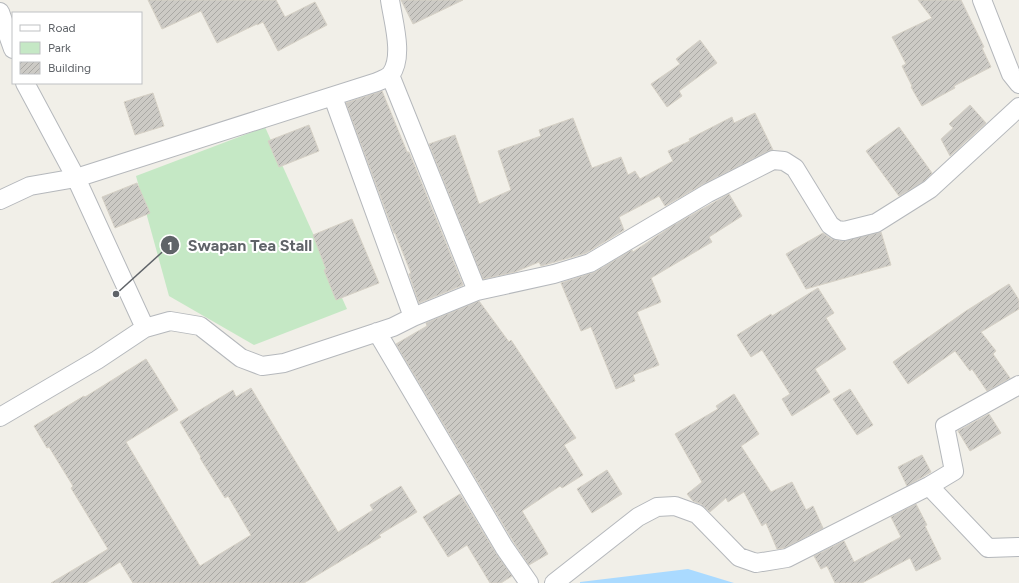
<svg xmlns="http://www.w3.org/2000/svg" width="1019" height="583" font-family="Figtree,sans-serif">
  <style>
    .park { fill: #c5e8c5 }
    .water { fill: #aadaff }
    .building { fill: url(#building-hatch); stroke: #d6d1c6 }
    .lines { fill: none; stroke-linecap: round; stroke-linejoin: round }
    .street-casing { stroke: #b5b8bc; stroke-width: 20 }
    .street { stroke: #fff; stroke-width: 18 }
    .leader { fill: none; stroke: #5f6368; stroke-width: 1.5 }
    .callout-dot { fill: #5f6368; stroke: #fff; stroke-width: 1.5 }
    .mark-label { font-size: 12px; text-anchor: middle; font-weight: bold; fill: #fff }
    .callout-label { font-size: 16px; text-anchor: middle; font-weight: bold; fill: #5f6368; stroke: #fff; stroke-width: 4; stroke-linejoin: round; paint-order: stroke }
  </style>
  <defs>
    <pattern id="building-hatch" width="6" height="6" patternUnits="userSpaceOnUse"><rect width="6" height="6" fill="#cccac5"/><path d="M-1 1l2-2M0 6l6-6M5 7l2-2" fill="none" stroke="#a9a8a4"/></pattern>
  </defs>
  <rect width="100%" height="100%" fill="#f1efe8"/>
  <path class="park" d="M 265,127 L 347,309 L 254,345 L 169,296 L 136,176 Z"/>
  <path class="water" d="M 688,569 L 734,583 L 580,583 L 580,582 Z"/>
  <path class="building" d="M 148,0 L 276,0 L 285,17 L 315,2 L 327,25 L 278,51 L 263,22 L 257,25 L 257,24 L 217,43 L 201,11 L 162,29 Z
    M 401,0 L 463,0 L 413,24 Z
    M 918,0 L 961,0 L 984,47 L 982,48 L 991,67 L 954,86 L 955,88 L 922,106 L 911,87 L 912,86 L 902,66 L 906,64 L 892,37 L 932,18 Z
    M 700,40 L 717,63 L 679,91 L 682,96 L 667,107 L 651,84 L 680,64 L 676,59 Z
    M 382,91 L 407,152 L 409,152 L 463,285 L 419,303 L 409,274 L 411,273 L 395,233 L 394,233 L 346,103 Z
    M 153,93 L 164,126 L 135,135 L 124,102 Z
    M 970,105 L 986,123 L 950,156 L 941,139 L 953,128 L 949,124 Z
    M 755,113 L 773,150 L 768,151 L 703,184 L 665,206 L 659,196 L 619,217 L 624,230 L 586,253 L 541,266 L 539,262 L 515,272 L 483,279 L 429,144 L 455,135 L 479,204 L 511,190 L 498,151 L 541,136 L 539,130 L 573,118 L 592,168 L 621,157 L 628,175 L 635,171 L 640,179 L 673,161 L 668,151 L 690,141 L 689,139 L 732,117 L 734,123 Z
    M 309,125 L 319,151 L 279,167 L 268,141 Z
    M 899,127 L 932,173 L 924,181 L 899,196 L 866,151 Z
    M 137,183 L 150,213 L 115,228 L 102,197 Z
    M 729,194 L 742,216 L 709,237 L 712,242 L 651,278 L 661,302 L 637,312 L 659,365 L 633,375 L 635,381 L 616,389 L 591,327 L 581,331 L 561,283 L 595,272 L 632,250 L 633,252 L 672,226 Z
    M 352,219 L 379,283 L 336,300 L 324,270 L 326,269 L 313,235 Z
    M 881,232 L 891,265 L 806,289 L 786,254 L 823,233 L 831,239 L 843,241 Z
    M 1009,284 L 1019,300 L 1019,309 L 981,332 L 996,351 L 993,354 L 1010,378 L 987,391 L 972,369 L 970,371 L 955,351 L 908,384 L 893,362 L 966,311 Z
    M 818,288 L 834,313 L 826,318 L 846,349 L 815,369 L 830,392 L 792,416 L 782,399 L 790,394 L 762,350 L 751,357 L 737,335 L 771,314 L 772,316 Z
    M 479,301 L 509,342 L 511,340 L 576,438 L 564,445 L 583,475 L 562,488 L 560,486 L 522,511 L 548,554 L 529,565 L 513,541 L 396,344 L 427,326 L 426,323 Z
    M 146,359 L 178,410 L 126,442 L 200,566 L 251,535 L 228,496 L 225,498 L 200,458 L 201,457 L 180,422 L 233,390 L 236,397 L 251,388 L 338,532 L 373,510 L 370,505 L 401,486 L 417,512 L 379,535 L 381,537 L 304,583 L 133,583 L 120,562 L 86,583 L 51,583 L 108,549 L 71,488 L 73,486 L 49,447 L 47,448 L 34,426 L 84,396 L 85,397 Z
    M 850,389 L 873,425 L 857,435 L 833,399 Z
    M 734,394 L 759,434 L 741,446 L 771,492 L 792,482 L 806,510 L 813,506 L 823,528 L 784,548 L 777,549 L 766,523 L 762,526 L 744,492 L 728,502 L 726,498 L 710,512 L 701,504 L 693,501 L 687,494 L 702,482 L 675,434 L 718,409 L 716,406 Z
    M 989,414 L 1001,433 L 970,451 L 958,431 Z
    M 922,455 L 931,472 L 907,486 L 898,467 Z
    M 607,470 L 622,494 L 592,513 L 577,489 Z
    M 460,494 L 495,552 L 512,576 L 501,583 L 490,583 L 467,545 L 448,557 L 423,517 Z
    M 916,504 L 927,525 L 925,526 L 941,559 L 916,571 L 910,558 L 862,583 L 835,583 L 827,566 L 821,569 L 814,556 L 844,541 L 854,562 L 901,537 L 891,517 Z"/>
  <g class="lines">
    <defs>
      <path id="street" d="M 982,0 L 1011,74 L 1019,84
        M 0,12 L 13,49
        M 390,75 L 477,291
        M 25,83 L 76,178 L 145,328
        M 333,97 L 413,317
        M 0,200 L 30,186 L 76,178 L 377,82 C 381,80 388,78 391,74 C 404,56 393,21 390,0
        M 377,332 L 504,547 L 529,583
        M 0,417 L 97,360 L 145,328 L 170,321 L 200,326 L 241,358 L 262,366 L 284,363 L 393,327 L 413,317 L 477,291 L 554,274 L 590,263 L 708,193 L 773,160 L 784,161 L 795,168 L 830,225 L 837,230 L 844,231 L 876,223 L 930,189 L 1019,107
        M 929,486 L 988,548 L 1019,547
        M 554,583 L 638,517 L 657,507 L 675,506 L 697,514 L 739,557 L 756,563 L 787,558 L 929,486 L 954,471 L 945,426 L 1019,385"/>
    </defs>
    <use href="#street" class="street-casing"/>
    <use href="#street" class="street"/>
  </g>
  <path class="leader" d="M116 294L170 245"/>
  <g class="callout-dot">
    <circle cx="116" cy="294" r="4"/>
    <circle cx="170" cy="245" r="10"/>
  </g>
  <g class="mark-label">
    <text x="170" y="250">1</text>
  </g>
  <g class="callout-label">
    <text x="250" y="251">Swapan Tea Stall</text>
  </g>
  <rect x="12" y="12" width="130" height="72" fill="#ffffff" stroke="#bfc1c3"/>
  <rect x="20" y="25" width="20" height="6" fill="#ffffff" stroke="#bfc1c3"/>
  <text x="48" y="32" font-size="12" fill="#5f6368">Road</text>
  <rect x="20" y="42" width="20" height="12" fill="#c5e8c5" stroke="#bfc1c3"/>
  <text x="48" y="52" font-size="12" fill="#5f6368">Park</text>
  <rect x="20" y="62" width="20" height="12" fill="url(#building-hatch)" stroke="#bfc1c3"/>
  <text x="48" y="72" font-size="12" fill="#5f6368">Building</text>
</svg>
